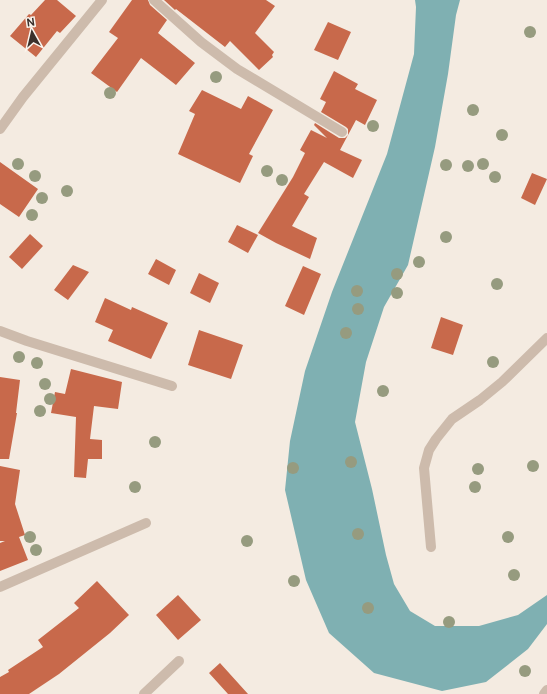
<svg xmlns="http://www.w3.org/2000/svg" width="547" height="694" font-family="'DM Sans',sans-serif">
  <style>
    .water { fill: #7fb0b2 }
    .building { fill: #c8694b }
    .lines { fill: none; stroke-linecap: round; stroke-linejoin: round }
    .minor { stroke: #cdbbac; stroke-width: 10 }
    .tertiary { stroke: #cdbbac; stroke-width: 10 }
    .tree { fill: #969b7f }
  </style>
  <rect width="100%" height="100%" fill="#f4ebe1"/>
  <path class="water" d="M 415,0 L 460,0 L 456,15 L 448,74 L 435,147 L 408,265 L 384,307 L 366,362 L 355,422 L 372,489 L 386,555 L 394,584 L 410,611 L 435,626 L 479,626 L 518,615 L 547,595 L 547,624 L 528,649 L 486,682 L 442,691 L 374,673 L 329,633 L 306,580 L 285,490 L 290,441 L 305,371 L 332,292 L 387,154 L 414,54 L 416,7 Z"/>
  <path class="building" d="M 45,0 L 57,0 L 76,16 L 60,33 L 57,31 L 36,57 L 10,36 L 29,14 L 31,15 Z
    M 132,0 L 148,0 L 150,5 L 167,20 L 158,33 L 195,63 L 176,85 L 141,58 L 117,92 L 91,73 L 118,38 L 109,32 Z
    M 164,0 L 266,0 L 275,6 L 255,33 L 274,52 L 272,55 L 273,57 L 259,70 L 230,41 L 225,47 L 176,9 L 175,10 Z
    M 328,22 L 351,32 L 338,60 L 314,50 Z
    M 334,71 L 358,84 L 355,89 L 377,100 L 365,125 L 356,120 L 340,150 L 362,160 L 353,178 L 324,162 L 304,194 L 309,197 L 292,226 L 317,238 L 310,259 L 276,243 L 258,233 L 293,177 L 305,153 L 300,150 L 311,130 L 327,138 L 314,125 L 315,123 L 339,138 L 345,138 L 348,135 L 348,129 L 346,127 L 321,112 L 326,102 L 320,99 Z
    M 202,90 L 241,109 L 248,96 L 273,110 L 249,154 L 253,156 L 240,183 L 178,154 L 195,114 L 189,111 Z
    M 0,162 L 38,189 L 19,217 L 0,204 Z
    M 532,173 L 547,179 L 535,205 L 521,198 Z
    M 237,225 L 258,235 L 248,253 L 228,242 Z
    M 30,234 L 43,246 L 22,269 L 9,257 Z
    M 156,259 L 176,270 L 169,285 L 148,274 Z
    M 73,265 L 89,272 L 68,300 L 54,290 Z
    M 303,266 L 321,274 L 304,315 L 285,306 Z
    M 199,273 L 219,283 L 210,303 L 190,293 Z
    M 105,298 L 131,310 L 132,307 L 168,323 L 151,359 L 108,341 L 113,330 L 95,322 Z
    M 441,317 L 463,325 L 453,355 L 431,348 Z
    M 199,330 L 243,345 L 231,379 L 188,365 Z
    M 71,369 L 122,382 L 118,409 L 94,406 L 90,439 L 102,440 L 102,459 L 88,459 L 86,478 L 74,477 L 76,417 L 51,413 L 55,392 L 65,394 Z
    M 0,377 L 20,380 L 16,413 L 17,413 L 9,459 L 0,459 Z
    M 0,466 L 20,470 L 15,504 L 25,535 L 19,537 L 28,560 L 0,571 L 0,543 L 5,541 L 0,541 Z
    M 97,581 L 129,615 L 110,633 L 59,674 L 29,694 L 0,694 L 0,677 L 9,672 L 8,670 L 43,647 L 38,640 L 79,608 L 74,603 Z
    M 178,595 L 201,620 L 178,640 L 156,615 Z
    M 220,663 L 248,694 L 228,694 L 209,673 Z"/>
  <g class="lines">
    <path class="minor" d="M 154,0 L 201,42 L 237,69 L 342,132
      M 0,331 L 27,341 L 172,386
      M 431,547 L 424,468 L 429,450 L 436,439 L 452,419 L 480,400 L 502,382 L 547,338
      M 0,587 L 146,523
      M 144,694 L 179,661
      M 544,694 L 547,690"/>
    <path class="tertiary" d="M 0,129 L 23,97 L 102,0"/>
  </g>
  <g class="tree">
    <circle cx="530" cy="32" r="6"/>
    <circle cx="216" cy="77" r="6"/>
    <circle cx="110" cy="93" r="6"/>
    <circle cx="473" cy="110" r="6"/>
    <circle cx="373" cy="126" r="6"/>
    <circle cx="502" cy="135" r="6"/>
    <circle cx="18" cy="164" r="6"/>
    <circle cx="483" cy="164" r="6"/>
    <circle cx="446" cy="165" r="6"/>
    <circle cx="468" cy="166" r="6"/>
    <circle cx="267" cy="171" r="6"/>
    <circle cx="35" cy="176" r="6"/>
    <circle cx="495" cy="177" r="6"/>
    <circle cx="282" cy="180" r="6"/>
    <circle cx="67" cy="191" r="6"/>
    <circle cx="42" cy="198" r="6"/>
    <circle cx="32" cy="215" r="6"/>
    <circle cx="446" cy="237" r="6"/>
    <circle cx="419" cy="262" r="6"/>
    <circle cx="397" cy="274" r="6"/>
    <circle cx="497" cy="284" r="6"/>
    <circle cx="357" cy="291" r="6"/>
    <circle cx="397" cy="293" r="6"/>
    <circle cx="358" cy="309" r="6"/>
    <circle cx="346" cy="333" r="6"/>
    <circle cx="19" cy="357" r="6"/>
    <circle cx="493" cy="362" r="6"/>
    <circle cx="37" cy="363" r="6"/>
    <circle cx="45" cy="384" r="6"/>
    <circle cx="383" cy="391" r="6"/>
    <circle cx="50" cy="399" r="6"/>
    <circle cx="40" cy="411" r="6"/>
    <circle cx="155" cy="442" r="6"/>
    <circle cx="351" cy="462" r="6"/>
    <circle cx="533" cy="466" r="6"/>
    <circle cx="293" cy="468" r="6"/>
    <circle cx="478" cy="469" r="6"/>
    <circle cx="135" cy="487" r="6"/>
    <circle cx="475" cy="487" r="6"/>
    <circle cx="358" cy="534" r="6"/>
    <circle cx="30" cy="537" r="6"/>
    <circle cx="508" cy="537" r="6"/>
    <circle cx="247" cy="541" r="6"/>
    <circle cx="36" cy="550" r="6"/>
    <circle cx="514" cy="575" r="6"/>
    <circle cx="294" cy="581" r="6"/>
    <circle cx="368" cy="608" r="6"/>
    <circle cx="449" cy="622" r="6"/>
    <circle cx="525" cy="671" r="6"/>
  </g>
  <g transform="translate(32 32) rotate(352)" stroke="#fbf5ee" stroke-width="3" paint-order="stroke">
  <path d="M0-3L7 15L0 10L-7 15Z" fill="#3b302b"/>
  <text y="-6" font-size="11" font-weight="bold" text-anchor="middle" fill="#3b302b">N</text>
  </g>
</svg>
